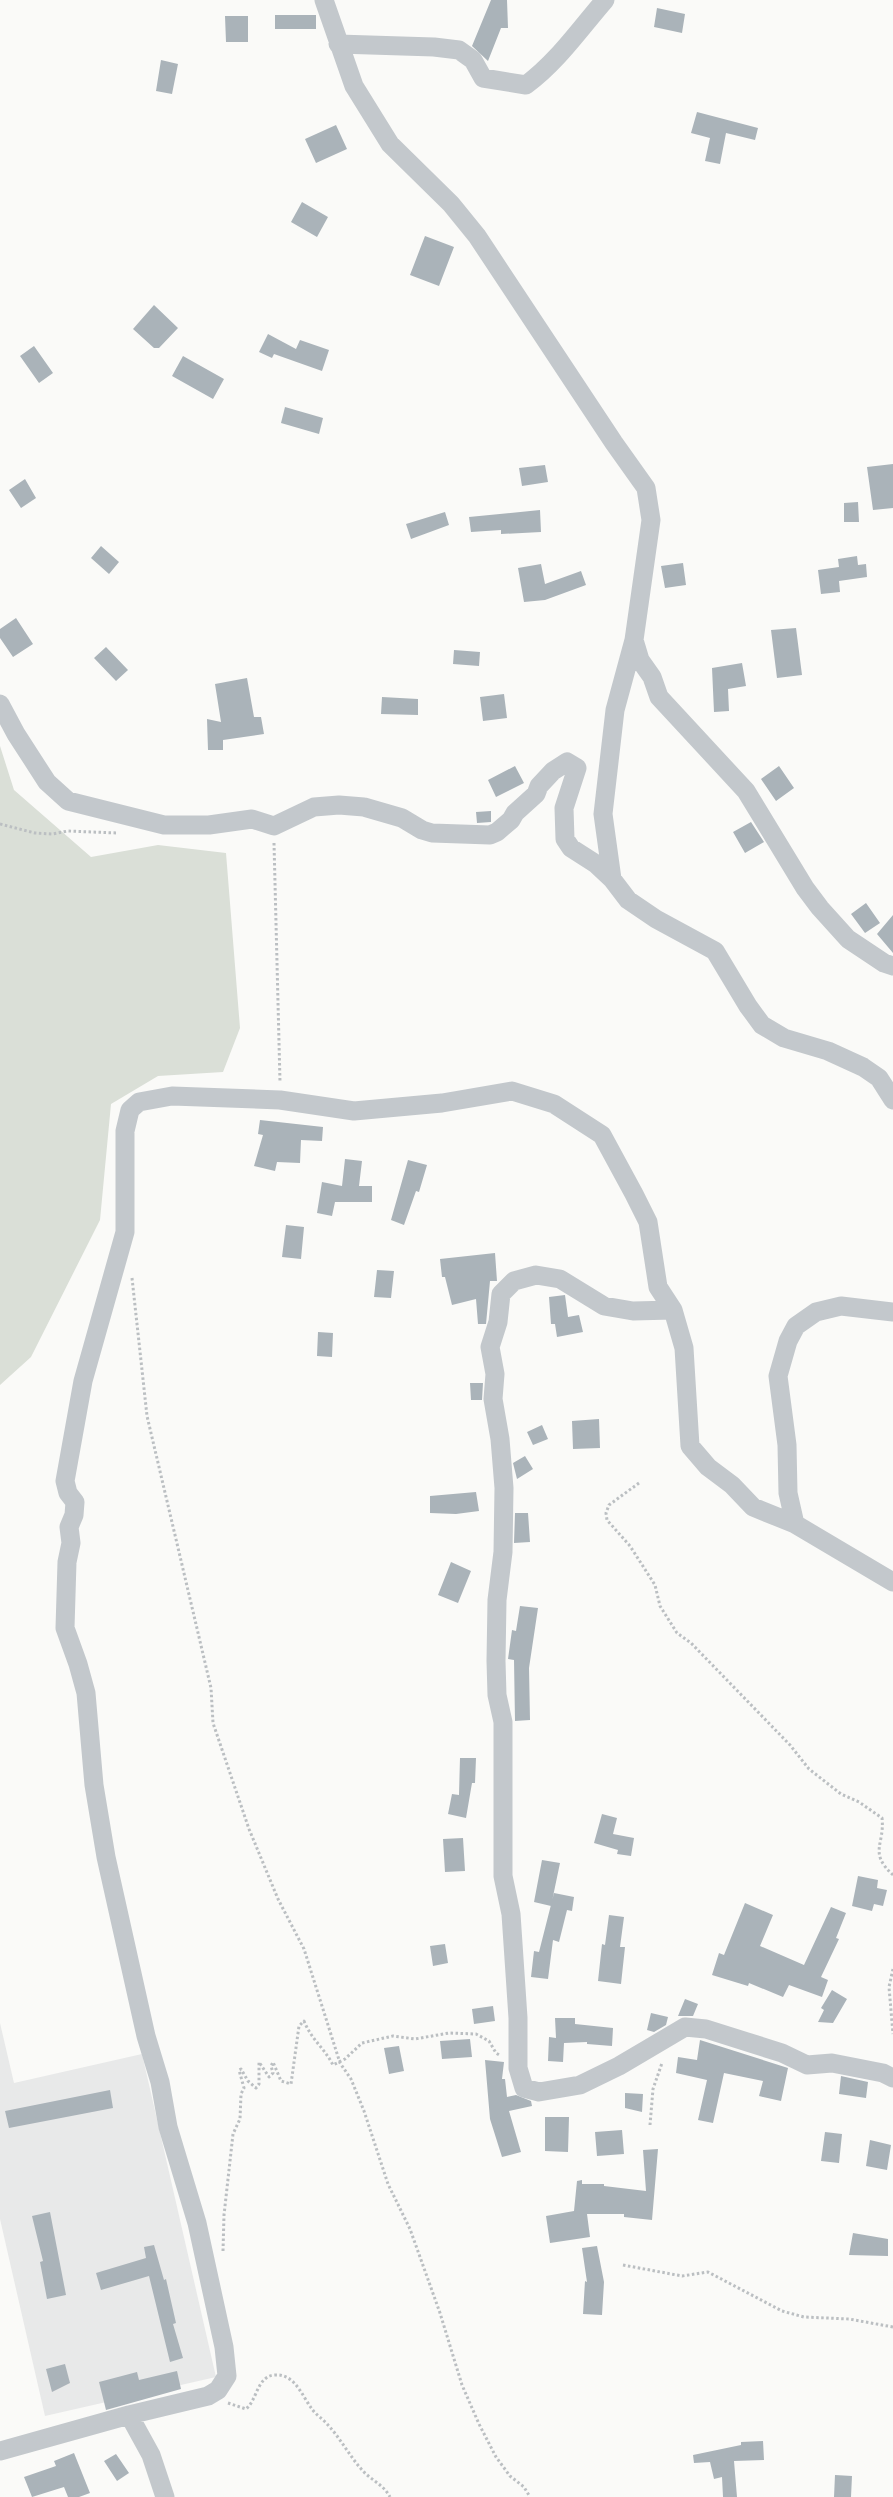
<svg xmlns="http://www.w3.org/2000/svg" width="893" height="2497" font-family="'DejaVu Sans',sans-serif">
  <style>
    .built { fill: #e8e9e9 }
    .green { fill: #dadfd7 }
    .building { fill: #aab3b9 }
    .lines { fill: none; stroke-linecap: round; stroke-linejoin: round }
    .path { stroke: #bbbfc2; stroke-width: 3; stroke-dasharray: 2.5 2.5; stroke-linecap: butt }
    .street { stroke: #c3c8cc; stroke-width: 19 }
  </style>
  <rect width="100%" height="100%" fill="#fafaf8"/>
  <path class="built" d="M 0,2023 L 14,2083 L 142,2054 L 216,2377 L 45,2416 L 0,2219 Z"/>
  <path class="green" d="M 0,746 L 14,790 L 91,857 L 158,845 L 226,853 L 240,1028 L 223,1072 L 158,1076 L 111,1104 L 100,1220 L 31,1357 L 0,1385 Z"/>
  <path class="building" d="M 491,0 L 507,0 L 508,28 L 501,28 L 488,61 L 472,46 Z
    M 657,8 L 685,14 L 682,33 L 654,27 Z
    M 275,15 L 316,15 L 316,29 L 275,29 Z
    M 225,16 L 248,16 L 248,42 L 226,42 Z
    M 161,60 L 178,64 L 172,94 L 156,91 Z
    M 697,112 L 758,128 L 755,140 L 726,133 L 720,164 L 705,161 L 710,138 L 691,133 Z
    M 336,125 L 347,149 L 316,163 L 305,139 Z
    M 302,202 L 328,217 L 317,237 L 291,222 Z
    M 425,236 L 454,247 L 439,286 L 410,275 Z
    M 154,305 L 178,328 L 159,348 L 154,348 L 133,329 Z
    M 268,334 L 296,349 L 300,340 L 329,350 L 322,371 L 274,354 L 272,358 L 259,352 Z
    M 34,346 L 53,373 L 39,383 L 20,356 Z
    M 183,356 L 224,379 L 213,399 L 172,376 Z
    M 285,407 L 323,418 L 319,434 L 281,423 Z
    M 893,464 L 893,508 L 873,510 L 867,467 Z
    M 545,465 L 548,482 L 522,486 L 519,468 Z
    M 25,479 L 36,498 L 21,508 L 9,490 Z
    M 858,502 L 859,522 L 844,522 L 844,503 Z
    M 540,510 L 541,532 L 501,534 L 501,530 L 471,532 L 469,517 Z
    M 445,512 L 449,525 L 411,539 L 406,524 Z
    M 101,546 L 119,562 L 109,574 L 91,558 Z
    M 857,556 L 858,565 L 866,564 L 867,577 L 839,581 L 840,592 L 821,594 L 818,570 L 839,567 L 838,559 Z
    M 683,563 L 686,585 L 665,588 L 661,566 Z
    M 541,564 L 545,584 L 581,571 L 586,585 L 545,600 L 524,602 L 518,568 Z
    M 16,618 L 33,644 L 13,657 L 0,638 L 0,629 Z
    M 796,628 L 802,675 L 777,678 L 771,630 Z
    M 106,647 L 128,670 L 116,681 L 94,658 Z
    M 454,650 L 480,652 L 479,666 L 453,664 Z
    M 742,663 L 746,686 L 728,689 L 729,711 L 714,712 L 712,668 Z
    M 247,678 L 254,717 L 261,717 L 264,734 L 223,740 L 223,750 L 208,750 L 207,719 L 221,722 L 215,684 Z
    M 504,694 L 507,718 L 483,721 L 480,697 Z
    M 382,697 L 418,699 L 418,715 L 381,714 Z
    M 515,766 L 524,783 L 496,797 L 488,780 Z
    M 779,766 L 794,788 L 776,801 L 761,779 Z
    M 491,811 L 491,822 L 477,823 L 476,812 Z
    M 751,822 L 764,842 L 745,853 L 733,832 Z
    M 866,903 L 880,923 L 865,933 L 851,914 Z
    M 893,915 L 893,953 L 877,934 Z
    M 260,1120 L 323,1127 L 322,1141 L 301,1140 L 300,1163 L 277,1162 L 275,1171 L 254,1166 L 263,1135 L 258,1134 Z
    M 345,1159 L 362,1161 L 359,1186 L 372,1186 L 372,1202 L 335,1202 L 332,1216 L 317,1213 L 322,1182 L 342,1186 Z
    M 408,1160 L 427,1165 L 419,1192 L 416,1191 L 404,1225 L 391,1220 Z
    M 286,1225 L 304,1227 L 301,1259 L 282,1257 Z
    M 495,1253 L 497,1281 L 490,1281 L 486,1324 L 478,1324 L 476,1299 L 452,1305 L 445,1277 L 442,1277 L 440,1259 Z
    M 377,1270 L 394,1271 L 391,1298 L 374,1297 Z
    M 565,1295 L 568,1317 L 579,1315 L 583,1332 L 557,1337 L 555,1324 L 551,1324 L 549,1297 Z
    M 318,1332 L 333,1333 L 332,1357 L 317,1356 Z
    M 470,1383 L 483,1383 L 482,1400 L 471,1400 Z
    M 599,1419 L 600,1448 L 573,1449 L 572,1421 Z
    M 542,1425 L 548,1439 L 533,1445 L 527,1432 Z
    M 525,1456 L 533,1469 L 517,1479 L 513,1463 Z
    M 476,1492 L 479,1511 L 456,1514 L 430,1513 L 430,1496 Z
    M 515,1513 L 528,1513 L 530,1542 L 514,1543 Z
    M 451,1562 L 471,1571 L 458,1603 L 438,1595 Z
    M 520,1606 L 538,1608 L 529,1668 L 530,1720 L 515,1721 L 514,1660 L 508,1659 L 512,1630 L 516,1631 Z
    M 460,1758 L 476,1758 L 475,1783 L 472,1783 L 466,1818 L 448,1814 L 452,1794 L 459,1795 Z
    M 602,1814 L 617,1818 L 613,1834 L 634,1838 L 631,1856 L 617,1854 L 618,1850 L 594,1843 Z
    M 463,1838 L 465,1871 L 445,1872 L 443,1839 Z
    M 542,1860 L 560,1863 L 551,1906 L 534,1902 Z
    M 858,1876 L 878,1880 L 877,1888 L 887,1890 L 883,1906 L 874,1904 L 872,1911 L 852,1906 Z
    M 554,1893 L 574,1897 L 572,1911 L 567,1910 L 559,1942 L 553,1940 L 548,1979 L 531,1977 L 534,1951 L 539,1952 Z
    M 745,1903 L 773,1915 L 760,1946 L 804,1965 L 831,1907 L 846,1913 L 836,1938 L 839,1939 L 821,1977 L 828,1980 L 822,1997 L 789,1985 L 783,1997 L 749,1983 L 748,1986 L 712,1975 L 719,1953 L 724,1955 Z
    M 609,1915 L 624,1917 L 620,1947 L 625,1947 L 621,1984 L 598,1981 L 602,1944 L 605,1945 Z
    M 445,1944 L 448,1963 L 433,1966 L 430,1946 Z
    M 832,1990 L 847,1999 L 833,2023 L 818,2022 L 824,2010 L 821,2008 Z
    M 685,1999 L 698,2004 L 693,2016 L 678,2016 Z
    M 493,2006 L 495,2021 L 474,2024 L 472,2009 Z
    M 651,2013 L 668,2017 L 666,2025 L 654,2032 L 647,2030 Z
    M 555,2018 L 575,2018 L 575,2024 L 613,2028 L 612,2046 L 587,2044 L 587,2042 L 564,2043 L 563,2062 L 548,2061 L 549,2037 L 556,2038 Z
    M 470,2039 L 472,2057 L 442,2059 L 440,2041 Z
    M 700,2040 L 788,2068 L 781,2101 L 759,2096 L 763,2081 L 724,2073 L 713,2123 L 698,2120 L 707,2080 L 676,2073 L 678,2057 L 697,2060 Z
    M 399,2046 L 404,2071 L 389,2074 L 384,2048 Z
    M 485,2060 L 504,2062 L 502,2079 L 505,2079 L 507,2097 L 516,2095 L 531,2101 L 532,2106 L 509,2111 L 521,2152 L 502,2157 L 490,2119 Z
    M 841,2076 L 868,2082 L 866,2098 L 839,2094 Z
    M 110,2090 L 113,2108 L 9,2128 L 5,2111 Z
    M 625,2093 L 643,2094 L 642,2112 L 625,2108 Z
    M 545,2117 L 569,2117 L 568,2152 L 545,2151 Z
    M 622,2130 L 624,2154 L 597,2156 L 595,2132 Z
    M 825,2132 L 842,2134 L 839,2163 L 821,2161 Z
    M 870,2140 L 891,2145 L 887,2170 L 866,2166 Z
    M 658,2149 L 652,2220 L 624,2217 L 624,2214 L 587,2214 L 590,2237 L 550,2243 L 546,2216 L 574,2211 L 577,2181 L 582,2180 L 582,2184 L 604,2184 L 604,2186 L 646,2191 L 643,2150 Z
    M 50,2212 L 66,2295 L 47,2299 L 40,2262 L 43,2261 L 32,2216 Z
    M 853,2233 L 888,2239 L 888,2256 L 849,2255 Z
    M 154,2245 L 164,2280 L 166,2279 L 176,2323 L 173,2324 L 183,2358 L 170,2362 L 149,2276 L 101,2290 L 96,2273 L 146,2258 L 144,2247 Z
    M 597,2246 L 604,2282 L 602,2315 L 583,2314 L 585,2281 L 587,2282 L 582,2248 Z
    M 65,2364 L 70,2383 L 52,2392 L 46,2369 Z
    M 177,2371 L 181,2389 L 106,2410 L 99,2382 L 137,2372 L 139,2380 Z
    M 763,2441 L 764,2460 L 734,2461 L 737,2497 L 723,2497 L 722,2477 L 714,2479 L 710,2462 L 694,2463 L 693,2455 L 741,2445 L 741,2442 Z
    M 74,2453 L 90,2493 L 79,2497 L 68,2497 L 64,2487 L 32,2497 L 24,2477 L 56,2466 L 54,2461 Z
    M 116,2454 L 129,2473 L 117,2481 L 104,2461 Z
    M 835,2475 L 852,2476 L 851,2497 L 834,2497 Z"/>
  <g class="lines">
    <path class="path" d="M 0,824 L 35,833 L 52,834 L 68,831 L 117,833
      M 274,843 L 280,1082
      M 132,1278 L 147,1416 L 211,1688 L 213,1723 L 249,1829 L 278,1899 L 304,1949 L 340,2063 L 351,2079 L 364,2111 L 388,2184 L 410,2229 L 440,2313 L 462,2385 L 479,2424 L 496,2457 L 510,2476 L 524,2487 L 530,2497
      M 639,1483 L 609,1505 L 606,1513 L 607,1520 L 630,1546 L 655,1585 L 660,1606 L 677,1633 L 691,1643 L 790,1745 L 809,1769 L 841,1794 L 859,1802 L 882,1818 C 885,1845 868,1852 893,1875
      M 893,1969 L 889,1987 L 893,2034
      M 650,2125 L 653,2089 L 662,2063
      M 223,2251 L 224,2215 L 233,2134 L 240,2119 L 241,2094 L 244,2088 L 239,2070 L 241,2069 L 248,2081 L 256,2088 L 259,2084 L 259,2062 L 269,2077 L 273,2073 L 271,2066 L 273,2062 L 281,2081 L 291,2084 L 299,2026 L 304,2021 C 311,2039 325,2049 333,2065 L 345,2059 L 362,2043 L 393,2036 L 415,2039 L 449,2033 L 476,2034 L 489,2041 L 496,2053 L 501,2056
      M 623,2265 L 682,2276 L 708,2272 L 782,2311 L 804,2317 L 849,2319 L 893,2327
      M 228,2403 L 246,2409 C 257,2400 257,2377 274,2375 C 295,2373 302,2396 312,2409 C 316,2415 323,2419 328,2425 C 341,2439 350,2457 363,2471 C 371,2480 384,2485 390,2497"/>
    <path class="street" d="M 324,0 L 354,86 L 390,144 L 451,204 L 477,236 L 614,443 L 646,488 L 651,520 L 634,640 L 615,710 L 603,814 L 612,879 L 628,900 L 656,919 L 715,951 L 748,1006 L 762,1025 L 784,1038 L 828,1051 L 863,1067 L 879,1078 L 893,1100
      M 338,44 L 434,47 L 459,50 L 473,60 L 483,78 L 526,85 C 558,61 579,30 605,0
      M 634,640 L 640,660 L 652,677 L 659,697 L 746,791 L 805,888 L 820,908 L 848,939 L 884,963 L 893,966
      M 0,704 L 16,734 L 47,782 L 68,801 L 164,825 L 209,825 L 252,819 L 274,826 L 314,807 L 339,805 L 364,807 L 402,818 L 422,830 L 432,833 L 490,835 L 497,832 L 511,820 L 515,813 L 536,794 L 539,786 L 553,771 L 567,762 L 577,768 L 564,808 L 565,839 L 571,848 L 596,864 L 612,879
      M 673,1310 L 633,1311 L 604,1306 L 560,1279 L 536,1275 L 514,1281 L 501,1294 L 498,1322 L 490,1347 L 495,1374 L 493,1399 L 500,1439 L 504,1488 L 503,1552 L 497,1600 L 496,1661 L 497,1695 L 503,1722 L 503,1876 L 511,1914 L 518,2018 L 518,2068 L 524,2088 L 539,2092 L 580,2085 L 619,2066 L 685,2027 L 706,2029 L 782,2053 L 807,2065 L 832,2063 L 883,2073 L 893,2078
      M 795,1524 L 788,1493 L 787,1445 L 778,1376 L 788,1341 L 796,1326 L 816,1312 L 841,1306 L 893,1312
      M 129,2415 L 208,2396 L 218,2390 L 227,2376 L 224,2347 L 197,2223 L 168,2127 L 160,2082 L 146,2036 L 106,1857 L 94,1785 L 86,1693 L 78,1664 L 65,1628 L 67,1562 L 71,1543 L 69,1527 L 74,1515 L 75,1502 L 68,1493 L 65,1481 L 83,1381 L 125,1232 L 125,1131 L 130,1110 L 139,1102 L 172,1096 L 280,1100 L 354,1111 L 442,1103 L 512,1091 L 554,1104 L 602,1135 L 634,1194 L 648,1222 L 658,1287 L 673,1310 L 684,1348 L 690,1446 L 708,1467 L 732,1485 L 753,1507 L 795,1524 L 893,1582
      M 0,2451 L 129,2415 L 151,2455 L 165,2497"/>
  </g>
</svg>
